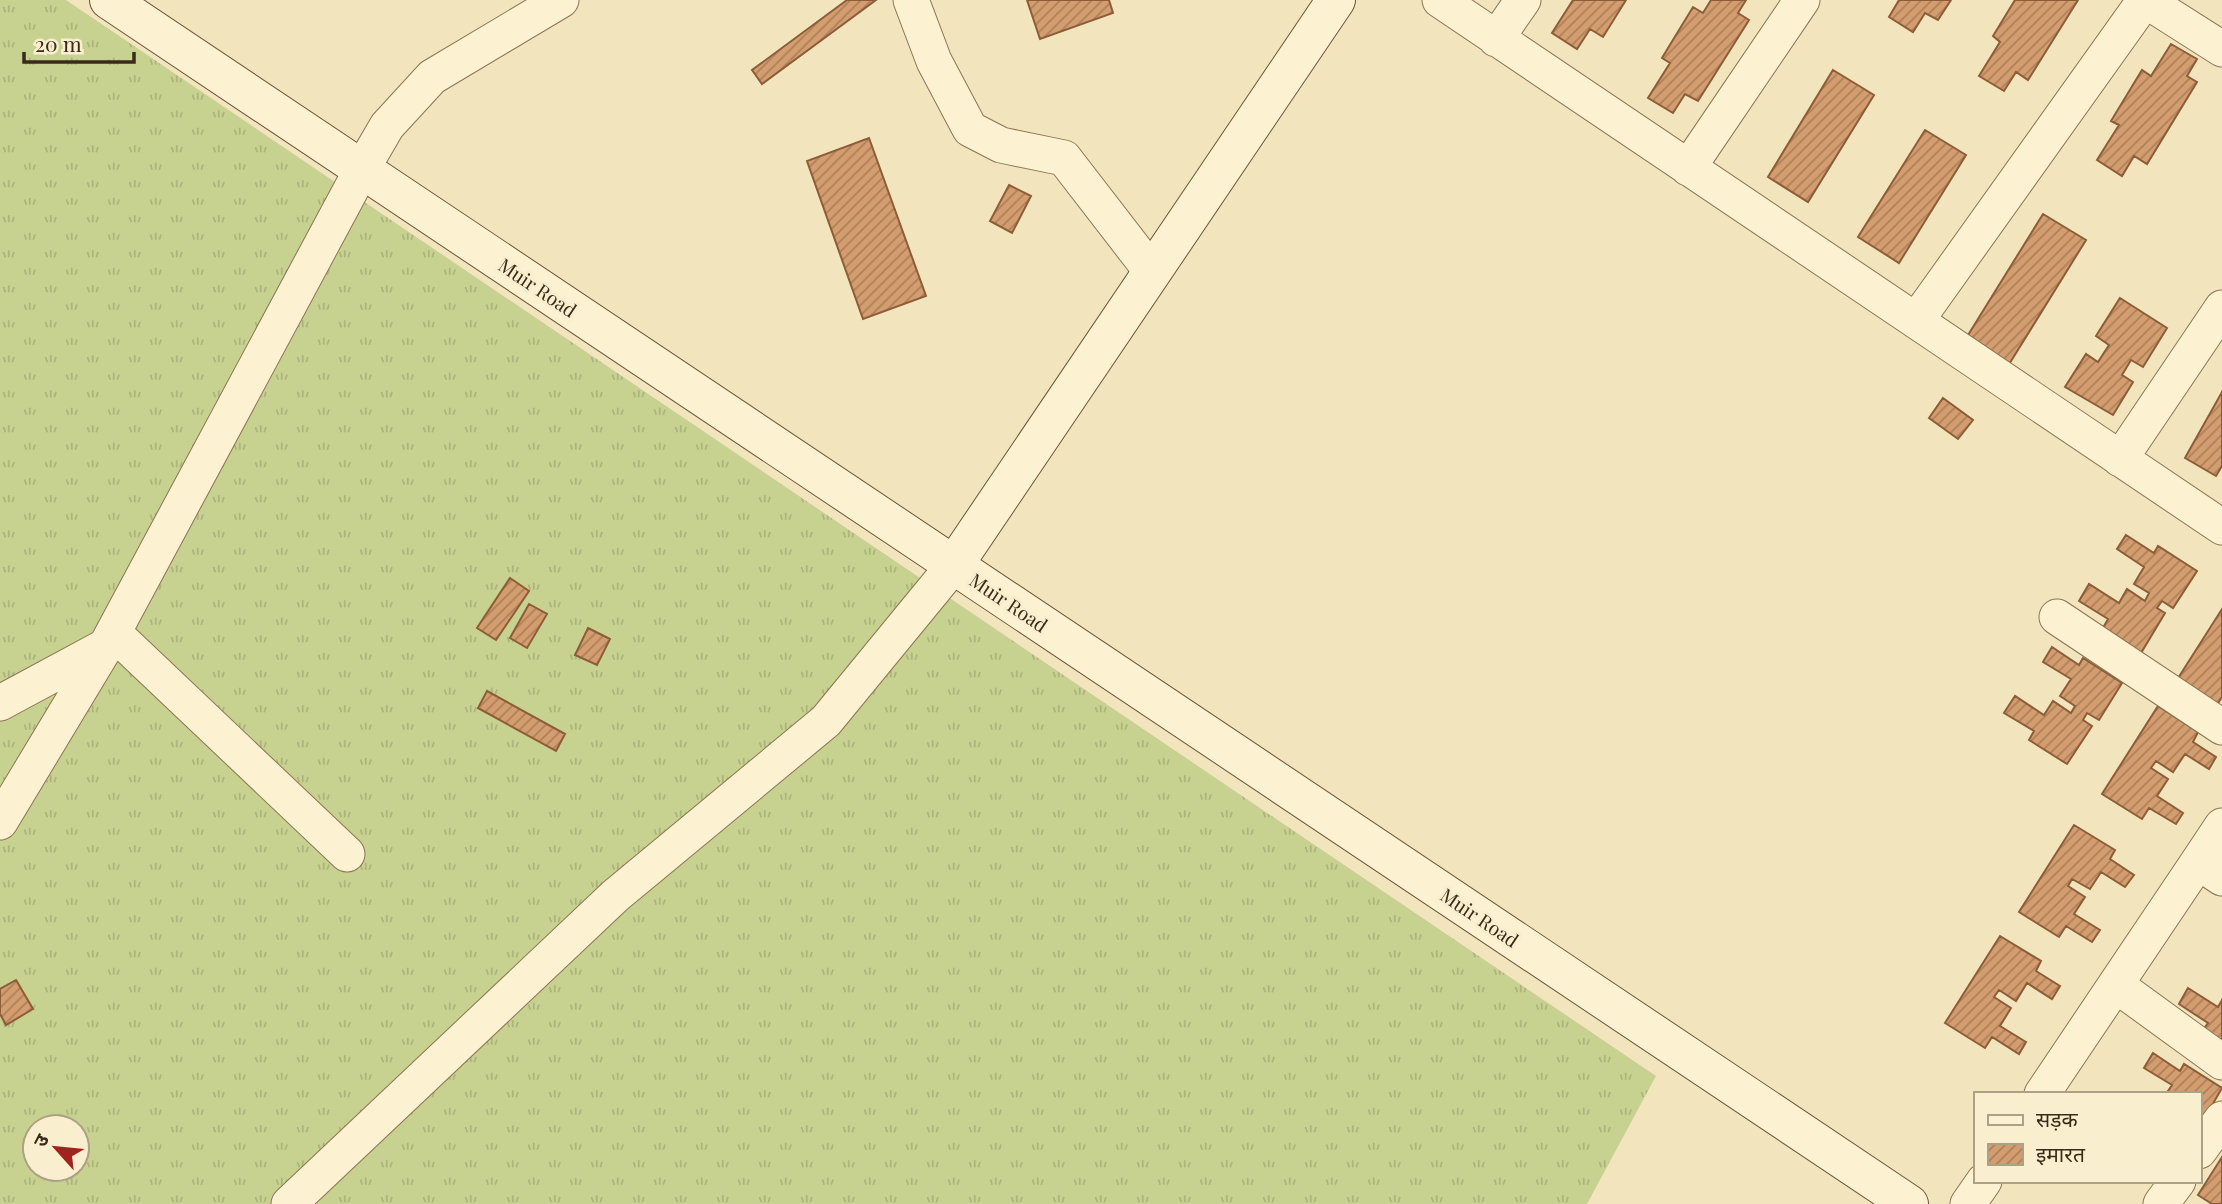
<svg xmlns="http://www.w3.org/2000/svg" width="2222" height="1204" font-family="'Playfair Display','Noto Sans Devanagari',serif">
  <style>
    .grass { fill: url(#grass-tufts); fill-rule: evenodd }
    .building { fill: url(#building-hatch); stroke: #8d5d38; stroke-width: 2 }
    .lines { fill: none; stroke-linecap: round; stroke-linejoin: round }
    .street-casing { stroke: #8c7454; stroke-width: 37 }
    .secondary-casing { stroke: #6d5538; stroke-width: 40 }
    .street { stroke: #fcf1d1; stroke-width: 35 }
    .secondary { stroke: #fcf1d1; stroke-width: 38 }
    .labels { text-anchor: middle; dominant-baseline: central; stroke-width: 6; stroke-linejoin: round; paint-order: stroke }
    .street-label { font-size: 19px; fill: #392b1a; stroke: #f9eecd }
  </style>
  <defs>
    <pattern id="grass-tufts" width="24" height="20" patternUnits="userSpaceOnUse" patternTransform="scale(1.75)"><rect width="24" height="20" fill="#c7d190"/><path d="M3 7l-1-3M5 7V3M7 7l1-3M15 17l-1-3M17 17v-4M19 17l1-3" fill="none" stroke="#acb47c"/></pattern>
    <pattern id="building-hatch" width="6" height="6" patternUnits="userSpaceOnUse" patternTransform="scale(1.75)"><rect width="6" height="6" fill="#d49d6f"/><path d="M-1 1l2-2M0 6l6-6M5 7l2-2" fill="none" stroke="#ad805a"/></pattern>
  </defs>
  <rect width="100%" height="100%" fill="#f2e5bd"/>
  <path class="grass" d="M 0,0 L 66,0 L 1656,1076 L 1587,1204 L 0,1204 ZM 35,1127 L 77,1127 L 77,1169 L 35,1169 Z"/>
  <path class="building" d="M 847,0 L 876,0 L 762,84 L 752,70 Z
    M 1027,0 L 1109,0 L 1113,13 L 1040,39 Z
    M 1573,0 L 1626,0 L 1603,37 L 1590,29 L 1577,49 L 1552,33 Z
    M 1711,0 L 1746,0 L 1738,13 L 1749,20 L 1698,101 L 1685,94 L 1673,113 L 1648,98 L 1670,63 L 1662,58 L 1693,7 L 1703,13 Z
    M 1899,0 L 1951,0 L 1938,20 L 1925,13 L 1913,32 L 1889,17 Z
    M 2015,0 L 2078,0 L 2028,80 L 2016,72 L 2004,91 L 1979,76 L 2000,42 L 1993,36 Z
    M 2171,44 L 2197,59 L 2187,76 L 2197,82 L 2147,164 L 2134,156 L 2122,176 L 2097,160 L 2119,125 L 2111,121 L 2142,70 L 2151,76 Z
    M 1833,70 L 1874,95 L 1808,202 L 1768,177 Z
    M 1925,130 L 1966,155 L 1899,263 L 1858,237 Z
    M 869,138 L 926,296 L 863,319 L 807,161 Z
    M 1009,185 L 1031,196 L 1012,233 L 990,221 Z
    M 2043,214 L 2086,240 L 2008,366 L 1965,340 Z
    M 2120,298 L 2167,328 L 2143,367 L 2131,360 L 2122,375 L 2133,382 L 2113,415 L 2065,387 L 2086,354 L 2098,362 L 2109,345 L 2096,336 Z
    M 2222,392 L 2222,466 L 2216,476 L 2185,458 Z
    M 1943,398 L 1973,420 L 1958,439 L 1929,418 Z
    M 2126,535 L 2154,553 L 2158,546 L 2197,571 L 2173,608 L 2162,601 L 2157,608 L 2165,613 L 2141,653 L 2103,628 L 2108,619 L 2079,601 L 2089,584 L 2119,603 L 2127,589 L 2145,601 L 2149,593 L 2134,584 L 2144,567 L 2117,549 Z
    M 510,578 L 529,591 L 496,640 L 477,628 Z
    M 529,604 L 547,614 L 527,648 L 510,638 Z
    M 2222,609 L 2222,697 L 2215,708 L 2175,683 Z
    M 588,628 L 610,639 L 597,665 L 575,655 Z
    M 2052,647 L 2079,665 L 2083,658 L 2122,683 L 2099,720 L 2087,713 L 2083,720 L 2092,726 L 2067,764 L 2029,740 L 2034,731 L 2004,713 L 2015,696 L 2044,715 L 2053,701 L 2071,713 L 2075,706 L 2060,696 L 2071,679 L 2043,662 Z
    M 487,691 L 565,734 L 556,751 L 478,708 Z
    M 2158,706 L 2198,732 L 2193,742 L 2216,757 L 2209,769 L 2185,754 L 2173,772 L 2156,761 L 2151,768 L 2168,779 L 2157,796 L 2183,813 L 2176,824 L 2149,808 L 2142,819 L 2102,794 Z
    M 2074,825 L 2115,850 L 2110,859 L 2134,875 L 2125,887 L 2101,872 L 2090,889 L 2072,879 L 2068,886 L 2085,897 L 2074,914 L 2100,930 L 2092,942 L 2066,926 L 2059,937 L 2019,912 Z
    M 2000,936 L 2041,961 L 2036,971 L 2060,986 L 2052,999 L 2027,983 L 2016,1001 L 1999,990 L 1994,997 L 2011,1008 L 2000,1026 L 2026,1042 L 2019,1054 L 1992,1037 L 1985,1048 L 1945,1023 Z
    M 16,980 L 33,1009 L 6,1025 L 0,1014 L 0,989 Z
    M 2188,988 L 2218,1007 L 2222,1000 L 2222,1044 L 2202,1031 L 2208,1023 L 2179,1004 Z
    M 2153,1053 L 2180,1071 L 2184,1064 L 2222,1088 L 2200,1126 L 2199,1094 L 2166,1094 L 2172,1085 L 2144,1068 Z
    M 2222,1157 L 2222,1204 L 2212,1204 L 2198,1195 Z"/>
  <g class="lines">
    <defs>
      <path id="street" d="M 911,0 L 934,61 L 970,129 L 1001,145 L 1064,158 L 1152,272
        M 1440,0 L 2222,527
        M 2145,0 L 2222,49
        M 1496,39 L 1523,0
        M 1688,168 L 1802,0
        M 1916,321 L 2145,0
        M 2120,459 L 2222,308
        M 2057,617 L 2222,727
        M 114,633 L 347,854
        M 0,703 L 106,646 L 362,169 L 387,126 L 432,77 L 561,0
        M 0,822 L 106,646
        M 2198,862 L 2222,826
        M 2116,985 L 2222,1062
        M 2042,1094 L 2198,862 L 2222,878
        M 2199,1151 L 2222,1119
        M 289,1204 L 615,896 L 826,721 L 954,565
        M 1968,1204 L 1984,1181
        M 2161,1204 L 2178,1181"/>
      <path id="secondary" d="M 109,0 L 1909,1204
        M 954,565 L 1336,0"/>
    </defs>
    <use href="#street" class="street-casing"/>
    <use href="#secondary" class="secondary-casing"/>
    <use href="#street" class="street"/>
    <use href="#secondary" class="secondary"/>
  </g>
  <g class="labels">
    <g class="street-label">
      <text transform="translate(538 287) rotate(34)">Muir Road</text>
      <text transform="translate(1009 602) rotate(34)">Muir Road</text>
      <text transform="translate(1480 917) rotate(34)">Muir Road</text>
    </g>
  </g>
  <rect x="1974" y="1092" width="228" height="91" fill="#f9eecd" stroke="#aca085" stroke-width="2"/>
  <rect x="1988" y="1115" width="35" height="10" fill="#fcf1d1" stroke="#aca085" stroke-width="2"/>
  <text x="2036" y="1127" font-size="21" fill="#392b1a">सड़क</text>
  <rect x="1988" y="1144" width="35" height="21" fill="url(#building-hatch)" stroke="#aca085" stroke-width="2"/>
  <text x="2036" y="1162" font-size="21" fill="#392b1a">इमारत</text>
  <g transform="translate(56 1148) rotate(297)"><circle r="33" fill="#f9eecd" stroke="#aca085" stroke-width="2"/>
  <path d="M0-5L12 26L0 18L-12 26Z" fill="#a1231e"/>
  <text y="-10" font-size="19" font-weight="bold" text-anchor="middle" fill="#392b1a">उ</text>
  </g>
  <path d="M24 52v10h110v-10" fill="none" stroke="#392b1a" stroke-width="3.5"/>
  <text x="35" y="52" font-size="21" fill="#392b1a" stroke="#f9eecd" stroke-width="5" paint-order="stroke">20 m</text>
</svg>
